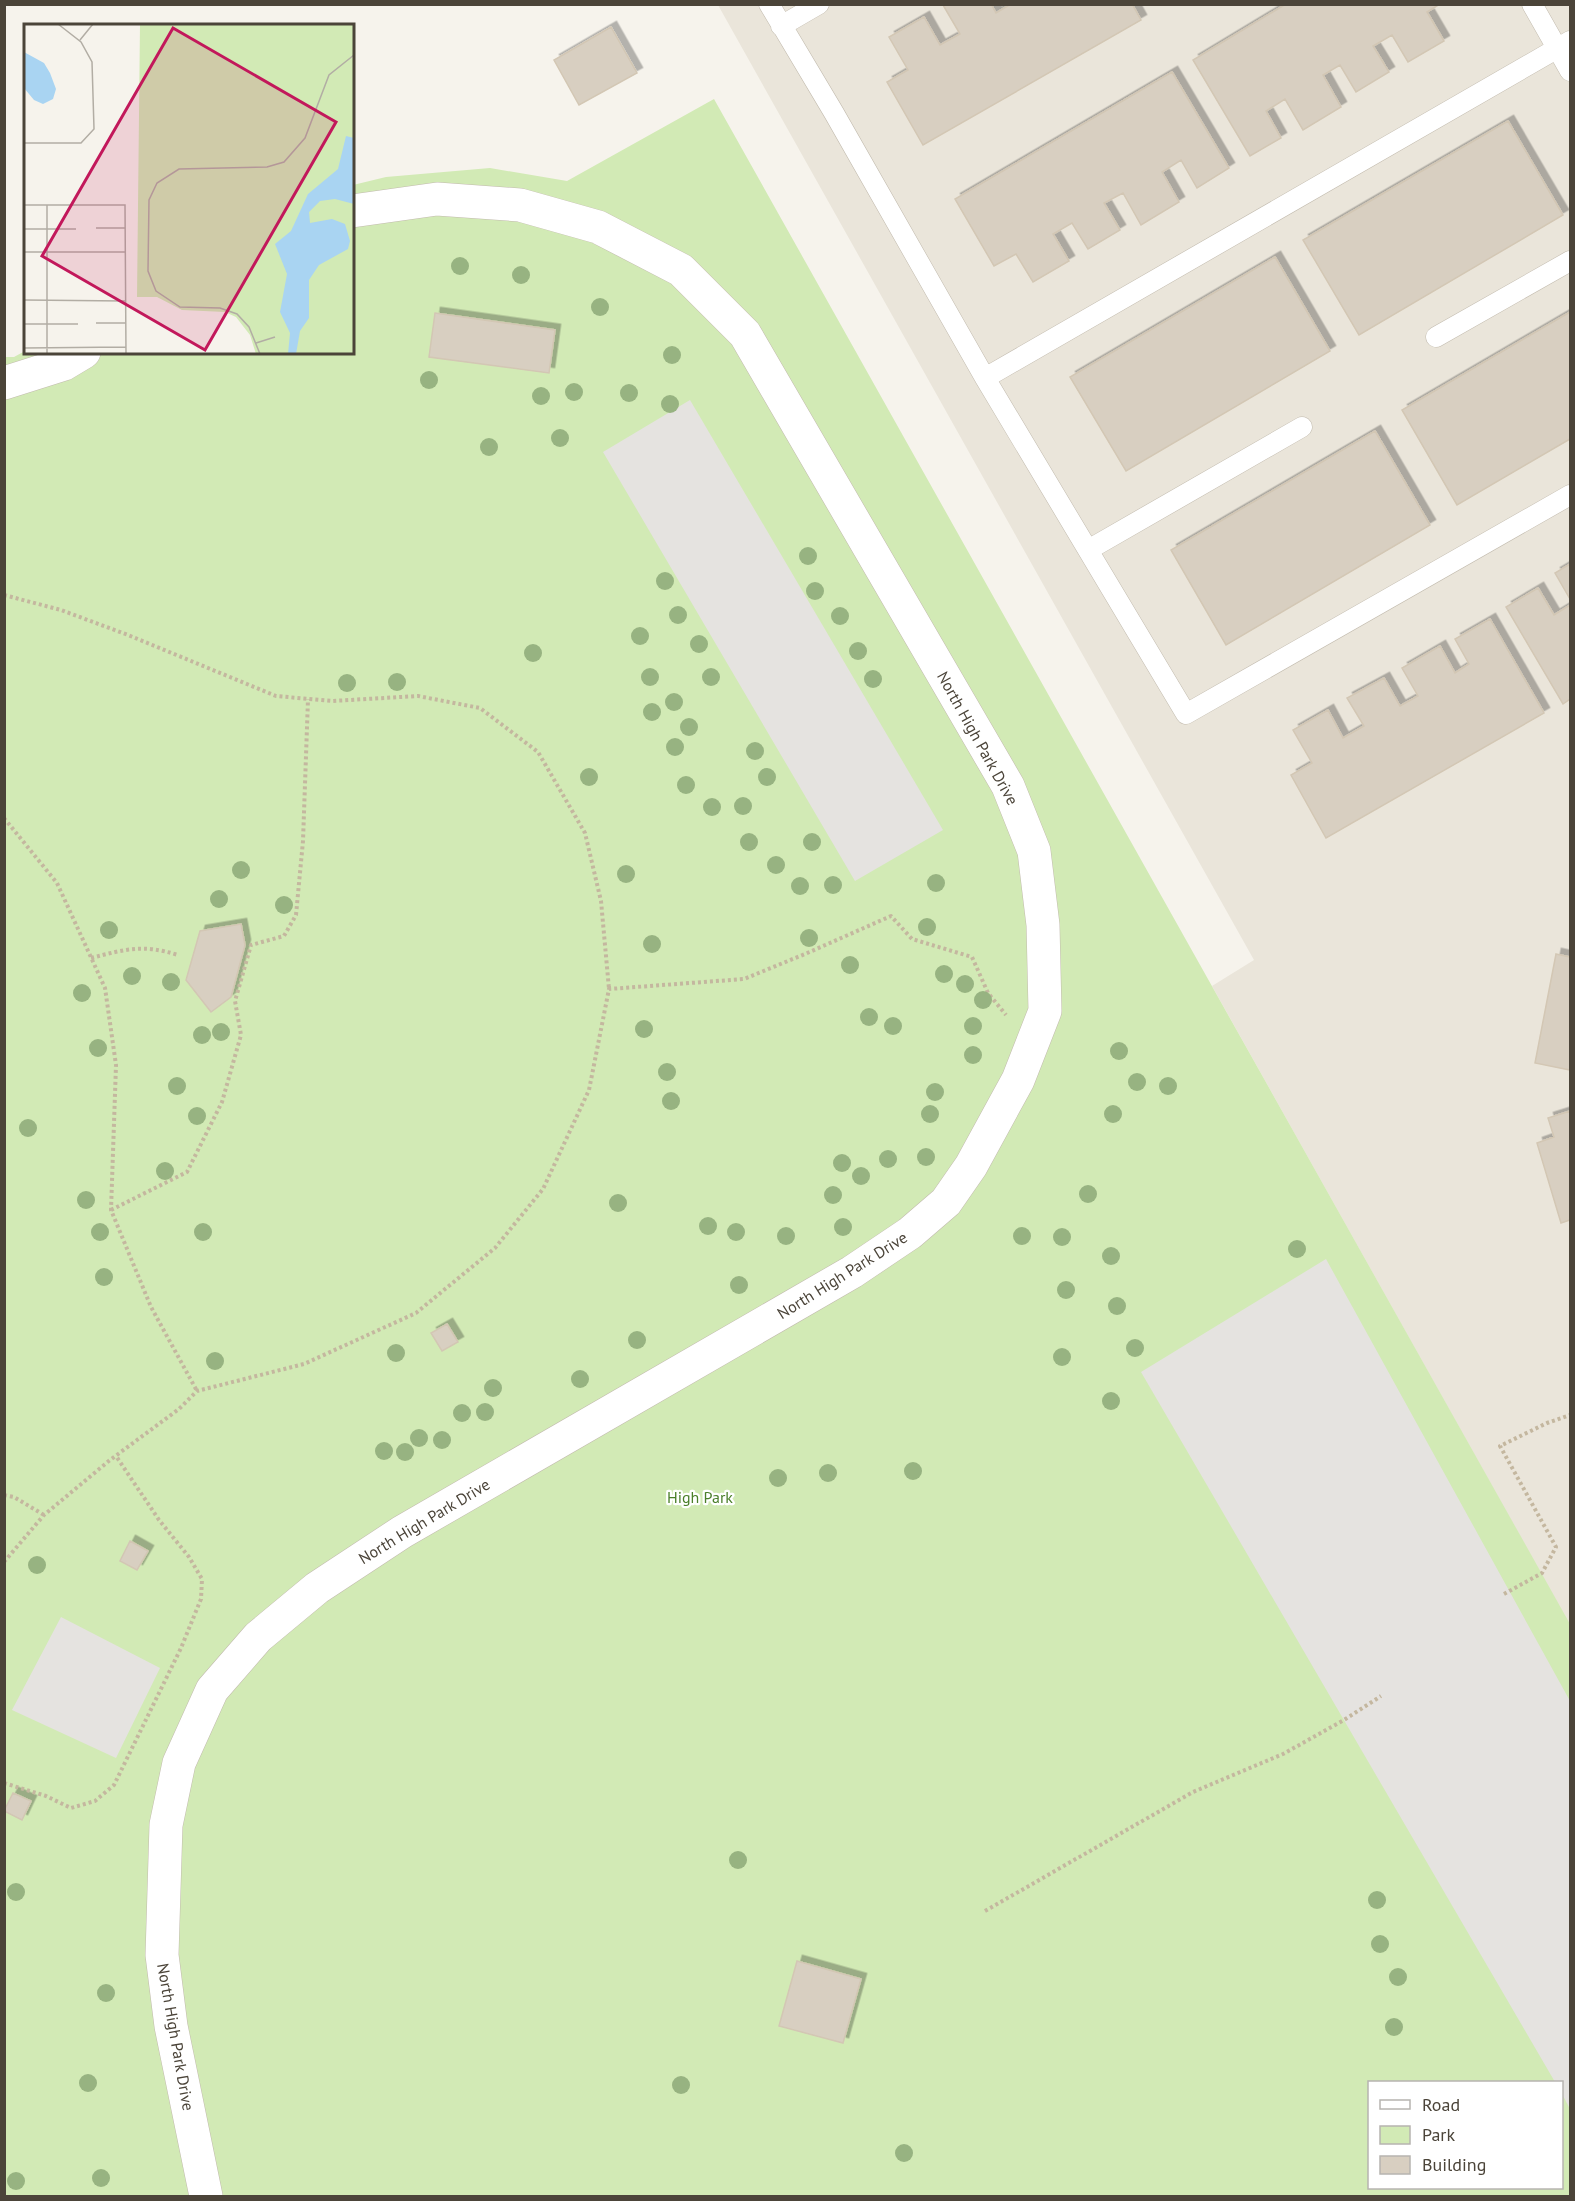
<svg xmlns="http://www.w3.org/2000/svg" width="1575" height="2201" font-family="'PT Sans',sans-serif">
  <style>
    .residential { fill: #eae5da }
    .green { fill: #d2eab5; fill-rule: evenodd }
    .parking { fill: #e5e3e0 }
    .building { fill: #d8cfc1; stroke: #d3c7b4; stroke-width: 1.5; filter: url(#shadow) }
    .lines { fill: none; stroke-linecap: round; stroke-linejoin: round }
    .service-casing { stroke: #c2bbae; stroke-width: 21 }
    .minor-casing { stroke: #c2bbae; stroke-width: 34 }
    .path { stroke: #c4b79f; stroke-width: 4; stroke-dasharray: 3 3; stroke-linecap: butt }
    .service { stroke: #fff; stroke-width: 20 }
    .minor { stroke: #fff; stroke-width: 33 }
    .tree { fill: #97b381 }
    .labels { text-anchor: middle; dominant-baseline: central; stroke-width: 4.5; stroke-linejoin: round; paint-order: stroke }
    .street-label { font-size: 16px; fill: #4b4439; stroke: #fff }
    .park-label { font-size: 16px; fill: #4a7f2a; stroke: #fff }
    .inset-road { fill: none; stroke: #b2ada4; stroke-width: 1.5 }
    .view { fill: #c2185b; fill-opacity: 0.15; stroke: #c2185b; stroke-width: 3 }
    .inset-edge { fill: none; stroke: #4b4439; stroke-width: 3 }
  </style>
  <defs>
    <filter id="shadow"><feDropShadow dx="5.5" dy="-5.5" stdDeviation="0" flood-color="#0004"/></filter>
  </defs>
  <rect width="100%" height="100%" fill="#f6f3ec"/>
  <path class="residential" d="M 718,5 L 1570,5 L 1570,1625 L 1212,986 L 1254,960 Z"/>
  <path class="green" d="M 714,99 L 1570,1624 L 1570,2196 L 5,2196 L 4,357 L 14,357 L 25,351 L 26,352 L 352,352 L 353,185 L 386,177 L 490,168 L 567,181 ZM 1370,2082 L 1562,2082 L 1562,2188 L 1370,2188 Z"/>
  <path class="parking" d="M 690,400 L 943,830 L 855,881 L 603,452 Z
    M 1326,1259 L 1570,1701 L 1570,2109 L 1562,2094 L 1562,2082 L 1555,2082 L 1141,1372 Z
    M 61,1617 L 160,1668 L 116,1758 L 12,1710 Z"/>
  <path class="building" d="M 945,4 L 991,4 L 996,13 L 1011,4 L 1132,4 L 1141,20 L 923,145 L 887,82 L 908,70 L 889,37 L 924,17 L 940,45 L 960,34 L 943,5 Z
    M 1286,4 L 1440,4 L 1427,12 L 1444,41 L 1408,62 L 1392,35 L 1373,46 L 1389,72 L 1356,92 L 1340,65 L 1323,75 L 1341,107 L 1303,130 L 1285,99 L 1266,111 L 1281,138 L 1250,156 L 1193,60 Z
    M 611,27 L 637,73 L 579,105 L 554,60 Z
    M 1172,72 L 1229,168 L 1197,188 L 1181,160 L 1162,172 L 1179,202 L 1141,225 L 1123,193 L 1104,203 L 1120,230 L 1088,249 L 1072,223 L 1053,234 L 1069,261 L 1033,282 L 1016,254 L 994,266 L 955,199 Z
    M 1508,121 L 1563,215 L 1359,335 L 1303,240 Z
    M 1275,257 L 1330,351 L 1126,471 L 1070,377 Z
    M 1570,312 L 1570,439 L 1457,505 L 1402,410 Z
    M 435,313 L 555,330 L 549,373 L 429,357 Z
    M 1375,431 L 1430,525 L 1226,645 L 1171,550 Z
    M 1570,564 L 1570,599 L 1555,573 Z
    M 1538,588 L 1554,615 L 1570,605 L 1570,699 L 1563,704 L 1506,607 Z
    M 1490,619 L 1544,713 L 1326,838 L 1291,775 L 1312,763 L 1293,730 L 1328,710 L 1343,738 L 1364,726 L 1347,698 L 1384,678 L 1400,706 L 1418,696 L 1402,668 L 1440,646 L 1455,673 L 1469,664 L 1455,639 Z
    M 241,924 L 245,945 L 231,997 L 211,1012 L 186,980 L 200,931 Z
    M 1556,954 L 1570,957 L 1570,1070 L 1535,1063 Z
    M 1570,1111 L 1570,1220 L 1561,1223 L 1537,1143 L 1554,1137 L 1548,1118 Z
    M 447,1324 L 458,1342 L 442,1351 L 431,1333 Z
    M 130,1541 L 148,1551 L 137,1570 L 120,1561 Z
    M 13,1793 L 31,1801 L 22,1820 L 4,1811 Z
    M 797,1961 L 861,1979 L 843,2043 L 779,2026 Z"/>
  <g class="lines">
    <defs>
      <path id="service" d="M 769,4 L 834,113 L 985,378 L 1186,714 L 1570,495
        M 1532,4 L 1570,71
        M 781,26 L 819,4
        M 1436,337 L 1570,261
        M 985,378 L 1570,41
        M 1088,550 L 1302,427"/>
      <path id="minor" d="M 4,383 L 64,364 L 84,352
        M 206,2196 L 171,2026 L 162,1955 L 166,1825 L 179,1763 L 212,1690 L 258,1637 L 317,1588 L 402,1532 L 852,1272 L 910,1233 L 946,1202 L 971,1166 L 1018,1080 L 1045,1011 L 1043,925 L 1034,851 L 1008,786 L 745,334 L 681,270 L 598,227 L 520,205 L 437,199 L 352,211"/>
    </defs>
    <use href="#service" class="service-casing"/>
    <use href="#minor" class="minor-casing"/>
    <path class="path" d="M 4,595 L 61,610 L 128,635 L 276,696 L 332,701 L 418,696 L 480,708 L 538,752 L 585,833 L 601,901 L 609,989
      M 4,818 L 57,883 L 105,988 L 116,1065 L 111,1210 L 151,1307 L 197,1391
      M 91,958 C 126,949 143,944 178,955
      M 111,1210 L 187,1172 L 222,1102 L 241,1035 L 235,1001 L 251,945 L 284,936 L 296,915 L 303,841 L 308,699
      M 4,1495 L 14,1497 L 44,1515
      M 4,1562 L 44,1515 L 110,1460 L 179,1409 L 197,1391 L 304,1364 L 416,1313 L 495,1248 L 543,1189 L 589,1090 L 609,989 L 744,979 L 805,954 L 891,916 L 912,939 L 972,957 L 988,993 L 1006,1015
      M 1504,1594 L 1542,1573 L 1556,1547 L 1500,1446 L 1547,1423 L 1570,1415
      M 4,1783 L 46,1796 L 71,1808 L 95,1801 L 114,1785 L 181,1648 L 201,1599 L 202,1579 L 189,1557 L 159,1520 L 116,1456
      M 985,1911 L 1193,1792 L 1283,1754 L 1344,1720 L 1381,1696"/>
    <use href="#service" class="service"/>
    <use href="#minor" class="minor"/>
  </g>
  <g class="tree">
    <circle cx="460" cy="266" r="9"/>
    <circle cx="521" cy="275" r="9"/>
    <circle cx="600" cy="307" r="9"/>
    <circle cx="672" cy="355" r="9"/>
    <circle cx="429" cy="380" r="9"/>
    <circle cx="574" cy="392" r="9"/>
    <circle cx="629" cy="393" r="9"/>
    <circle cx="541" cy="396" r="9"/>
    <circle cx="670" cy="404" r="9"/>
    <circle cx="560" cy="438" r="9"/>
    <circle cx="489" cy="447" r="9"/>
    <circle cx="808" cy="556" r="9"/>
    <circle cx="665" cy="581" r="9"/>
    <circle cx="815" cy="591" r="9"/>
    <circle cx="678" cy="615" r="9"/>
    <circle cx="840" cy="616" r="9"/>
    <circle cx="640" cy="636" r="9"/>
    <circle cx="699" cy="644" r="9"/>
    <circle cx="858" cy="651" r="9"/>
    <circle cx="533" cy="653" r="9"/>
    <circle cx="650" cy="677" r="9"/>
    <circle cx="711" cy="677" r="9"/>
    <circle cx="873" cy="679" r="9"/>
    <circle cx="397" cy="682" r="9"/>
    <circle cx="347" cy="683" r="9"/>
    <circle cx="674" cy="702" r="9"/>
    <circle cx="652" cy="712" r="9"/>
    <circle cx="689" cy="727" r="9"/>
    <circle cx="675" cy="747" r="9"/>
    <circle cx="755" cy="751" r="9"/>
    <circle cx="589" cy="777" r="9"/>
    <circle cx="767" cy="777" r="9"/>
    <circle cx="686" cy="785" r="9"/>
    <circle cx="743" cy="806" r="9"/>
    <circle cx="712" cy="807" r="9"/>
    <circle cx="749" cy="842" r="9"/>
    <circle cx="812" cy="842" r="9"/>
    <circle cx="776" cy="865" r="9"/>
    <circle cx="241" cy="870" r="9"/>
    <circle cx="626" cy="874" r="9"/>
    <circle cx="936" cy="883" r="9"/>
    <circle cx="833" cy="885" r="9"/>
    <circle cx="800" cy="886" r="9"/>
    <circle cx="219" cy="899" r="9"/>
    <circle cx="284" cy="905" r="9"/>
    <circle cx="927" cy="927" r="9"/>
    <circle cx="109" cy="930" r="9"/>
    <circle cx="809" cy="938" r="9"/>
    <circle cx="652" cy="944" r="9"/>
    <circle cx="850" cy="965" r="9"/>
    <circle cx="944" cy="974" r="9"/>
    <circle cx="132" cy="976" r="9"/>
    <circle cx="171" cy="982" r="9"/>
    <circle cx="965" cy="984" r="9"/>
    <circle cx="82" cy="993" r="9"/>
    <circle cx="983" cy="1000" r="9"/>
    <circle cx="869" cy="1017" r="9"/>
    <circle cx="893" cy="1026" r="9"/>
    <circle cx="973" cy="1026" r="9"/>
    <circle cx="644" cy="1029" r="9"/>
    <circle cx="221" cy="1032" r="9"/>
    <circle cx="202" cy="1035" r="9"/>
    <circle cx="98" cy="1048" r="9"/>
    <circle cx="1119" cy="1051" r="9"/>
    <circle cx="973" cy="1055" r="9"/>
    <circle cx="667" cy="1072" r="9"/>
    <circle cx="1137" cy="1082" r="9"/>
    <circle cx="177" cy="1086" r="9"/>
    <circle cx="1168" cy="1086" r="9"/>
    <circle cx="935" cy="1092" r="9"/>
    <circle cx="671" cy="1101" r="9"/>
    <circle cx="930" cy="1114" r="9"/>
    <circle cx="1113" cy="1114" r="9"/>
    <circle cx="197" cy="1116" r="9"/>
    <circle cx="28" cy="1128" r="9"/>
    <circle cx="926" cy="1157" r="9"/>
    <circle cx="888" cy="1159" r="9"/>
    <circle cx="842" cy="1163" r="9"/>
    <circle cx="165" cy="1171" r="9"/>
    <circle cx="861" cy="1176" r="9"/>
    <circle cx="1088" cy="1194" r="9"/>
    <circle cx="833" cy="1195" r="9"/>
    <circle cx="86" cy="1200" r="9"/>
    <circle cx="618" cy="1203" r="9"/>
    <circle cx="708" cy="1226" r="9"/>
    <circle cx="843" cy="1227" r="9"/>
    <circle cx="100" cy="1232" r="9"/>
    <circle cx="203" cy="1232" r="9"/>
    <circle cx="736" cy="1232" r="9"/>
    <circle cx="786" cy="1236" r="9"/>
    <circle cx="1022" cy="1236" r="9"/>
    <circle cx="1062" cy="1237" r="9"/>
    <circle cx="1297" cy="1249" r="9"/>
    <circle cx="1111" cy="1256" r="9"/>
    <circle cx="104" cy="1277" r="9"/>
    <circle cx="739" cy="1285" r="9"/>
    <circle cx="1066" cy="1290" r="9"/>
    <circle cx="1117" cy="1306" r="9"/>
    <circle cx="637" cy="1340" r="9"/>
    <circle cx="1135" cy="1348" r="9"/>
    <circle cx="396" cy="1353" r="9"/>
    <circle cx="1062" cy="1357" r="9"/>
    <circle cx="215" cy="1361" r="9"/>
    <circle cx="580" cy="1379" r="9"/>
    <circle cx="493" cy="1388" r="9"/>
    <circle cx="1111" cy="1401" r="9"/>
    <circle cx="485" cy="1412" r="9"/>
    <circle cx="462" cy="1413" r="9"/>
    <circle cx="419" cy="1438" r="9"/>
    <circle cx="442" cy="1440" r="9"/>
    <circle cx="384" cy="1451" r="9"/>
    <circle cx="405" cy="1452" r="9"/>
    <circle cx="913" cy="1471" r="9"/>
    <circle cx="828" cy="1473" r="9"/>
    <circle cx="778" cy="1478" r="9"/>
    <circle cx="37" cy="1565" r="9"/>
    <circle cx="738" cy="1860" r="9"/>
    <circle cx="16" cy="1892" r="9"/>
    <circle cx="1377" cy="1900" r="9"/>
    <circle cx="1380" cy="1944" r="9"/>
    <circle cx="1398" cy="1977" r="9"/>
    <circle cx="106" cy="1993" r="9"/>
    <circle cx="1394" cy="2027" r="9"/>
    <circle cx="88" cy="2083" r="9"/>
    <circle cx="681" cy="2085" r="9"/>
    <circle cx="904" cy="2153" r="9"/>
    <circle cx="101" cy="2178" r="9"/>
    <circle cx="16" cy="2181" r="9"/>
  </g>
  <g class="labels">
    <g class="street-label">
      <text transform="translate(978 738) rotate(61)">North High Park Drive</text>
      <text transform="translate(842 1275) rotate(-32)">North High Park Drive</text>
      <text transform="translate(424 1521) rotate(-31)">North High Park Drive</text>
      <text transform="translate(176 2037) rotate(80)">North High Park Drive</text>
    </g>
    <g class="park-label">
      <text x="700" y="1497">High Park</text>
    </g>
  </g>
  <g transform="translate(24 24)">
    <rect width="330" height="330" fill="#f6f3ec"/>
    <path d="M 116,0 L 330,0 L 330,330 L 232,330 L 226,311 L 212,293 L 201,288 L 158,286 L 133,273 L 113,273 Z" fill="#d2eab5"/>
    <path d="M 0,28 L 20,39 L 26,49 L 32,65 L 29,75 L 19,80 L 10,76 L 0,64 ZM 322,112 L 330,114 L 330,180 L 311,175 L 296,177 L 285,188 L 286,199 L 308,195 L 321,200 L 326,217 L 324,225 L 295,241 L 285,256 L 285,294 L 276,307 L 272,330 L 264,330 L 266,309 L 256,288 L 263,250 L 251,220 L 267,207 L 284,170 L 314,145 Z" fill="#a9d4f2"/>
    <path class="inset-road" d="M 56,16 L 69,0M 0,119 L 57,119 L 70,105 L 68,38 L 57,18 L 34,0M 0,181 L 101,181 L 102,330M 23,181 L 23,330M 72,204 L 101,204M 0,205 L 52,205M 0,228 L 101,228M 0,276 L 101,277M 72,299 L 102,299M 0,300 L 54,300M 232,319 L 251,313M 0,324 L 102,323M 236,330 L 225,303 L 213,290 L 196,284 L 156,283 L 132,267 L 124,247 L 125,176 L 133,159 L 155,145 L 243,143 L 260,138 L 281,114 L 305,51 L 330,31"/>
    <path class="view" d="M 149,4 L 312,98 L 181,326 L 18,232 Z"/>
    <rect width="330" height="330" class="inset-edge"/>
  </g>
  <rect width="1575" height="2201" fill="none" stroke="#4b4439" stroke-width="12"/>
  <rect x="1368" y="2081" width="195" height="108" fill="#ffffff" stroke="#b7b4b0" stroke-width="1.5"/>
  <rect x="1380" y="2100" width="30" height="9" fill="#ffffff" stroke="#b7b4b0" stroke-width="1.5"/>
  <text x="1422" y="2111" font-size="18" fill="#4b4439">Road</text>
  <rect x="1380" y="2126" width="30" height="18" fill="#d2eab5" stroke="#b7b4b0" stroke-width="1.5"/>
  <text x="1422" y="2141" font-size="18" fill="#4b4439">Park</text>
  <rect x="1380" y="2156" width="30" height="18" fill="#d8cfc1" stroke="#b7b4b0" stroke-width="1.5"/>
  <text x="1422" y="2171" font-size="18" fill="#4b4439">Building</text>
</svg>
